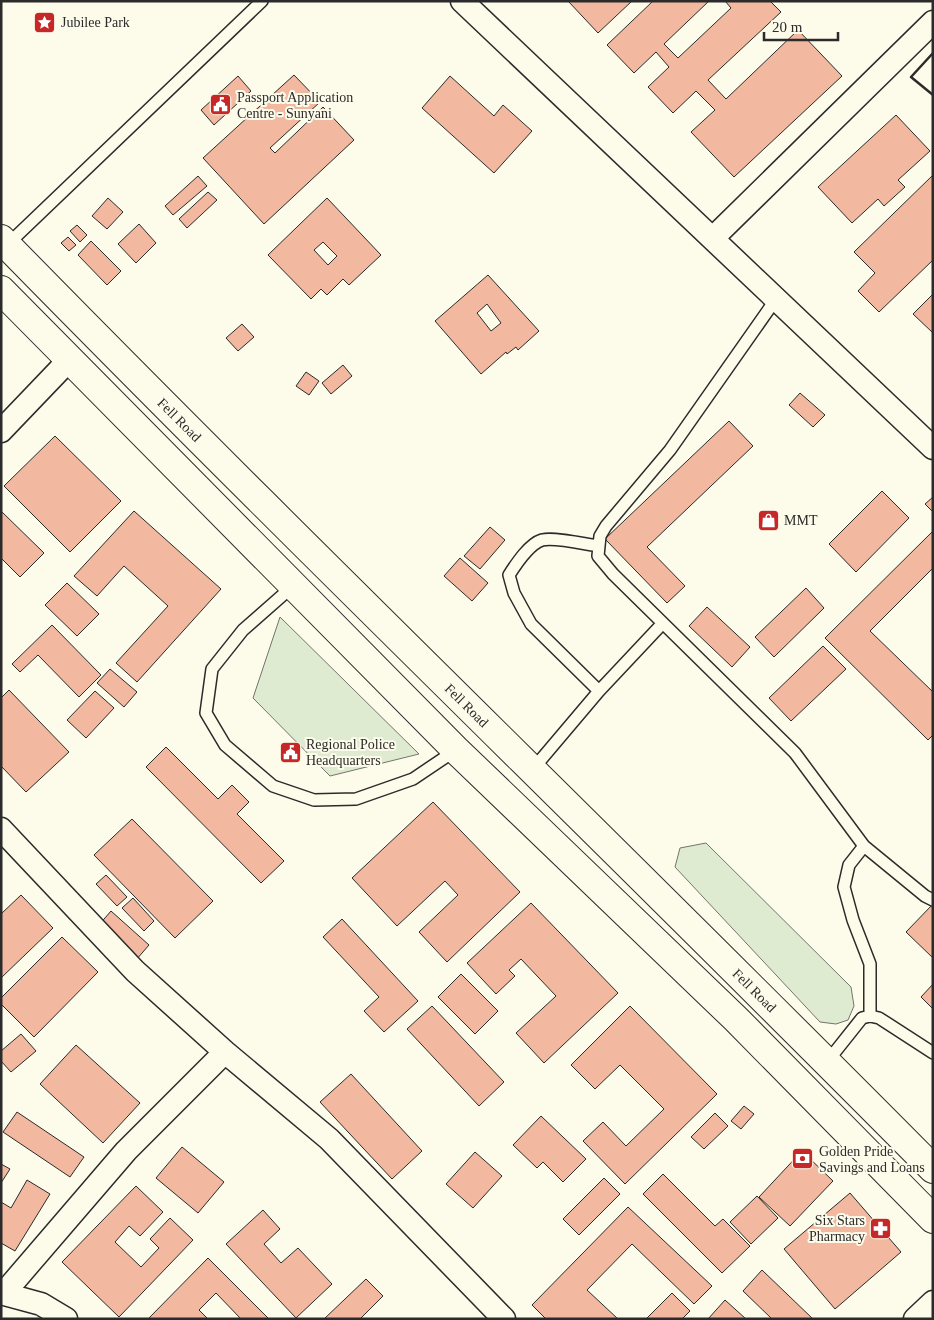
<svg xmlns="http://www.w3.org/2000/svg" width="934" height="1320" font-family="Georgia,serif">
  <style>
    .green { fill: #deebd1; stroke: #74746e }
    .building { fill: #f2b8a0; stroke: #2b2b2b; fill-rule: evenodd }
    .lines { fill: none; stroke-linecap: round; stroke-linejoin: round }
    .service-casing { stroke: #2b2b2b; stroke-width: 14 }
    .minor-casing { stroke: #2b2b2b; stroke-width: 25 }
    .primary-casing { stroke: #2b2b2b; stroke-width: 30 }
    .service { stroke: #fdfbea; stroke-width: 11 }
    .minor { stroke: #fdfbea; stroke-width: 22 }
    .primary { stroke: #fdfbea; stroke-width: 28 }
    .wall { stroke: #2b2b2b; stroke-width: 2.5 }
    .labels { text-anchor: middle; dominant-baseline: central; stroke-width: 4; stroke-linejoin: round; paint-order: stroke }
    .poi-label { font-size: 14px; fill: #2b2b2b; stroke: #fdfbea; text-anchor: start }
    .street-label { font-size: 14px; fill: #2b2b2b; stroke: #fdfbea }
  </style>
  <rect width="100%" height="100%" fill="#fdfbea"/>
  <path class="green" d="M 280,617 L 419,754 L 330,776 L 253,698 Z
    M 706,843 L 851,987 L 854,1006 L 848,1020 L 836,1024 L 820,1022 L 675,867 L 680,848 Z"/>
  <path class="building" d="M 568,1 L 632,1 L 598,33 Z
    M 653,1 L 709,1 L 664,44 L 678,58 L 731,8 L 725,1 L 770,1 L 781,12 L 708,80 L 726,99 L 798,30 L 842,76 L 734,177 L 691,132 L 715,110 L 696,91 L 673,113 L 648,87 L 669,67 L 656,52 L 634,73 L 607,45 Z
    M 294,75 L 320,102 L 270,148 L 275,153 L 323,107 L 354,140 L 264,224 L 203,158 Z
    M 238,76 L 251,91 L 214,125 L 201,110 Z
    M 450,76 L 494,116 L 503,105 L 532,131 L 494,173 L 422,108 Z
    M 896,115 L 930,151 L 898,180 L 905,187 L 884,206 L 878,199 L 852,223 L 818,187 Z
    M 933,175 L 933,260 L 879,312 L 858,291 L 875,273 L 854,252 Z
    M 198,176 L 207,186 L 173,215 L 165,206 Z
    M 208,192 L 217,200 L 187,228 L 179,219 Z
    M 108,198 L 123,212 L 107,229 L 92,216 Z
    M 327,198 L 381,255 L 349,285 L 343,279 L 327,295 L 321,289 L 311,299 L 268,255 ZM 323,242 L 337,256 L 328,265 L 314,250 Z
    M 139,224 L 156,243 L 136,263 L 118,244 Z
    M 77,225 L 87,235 L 80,242 L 70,231 Z
    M 68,237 L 76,245 L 69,251 L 61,243 Z
    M 91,241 L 121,271 L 107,285 L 78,255 Z
    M 488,275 L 539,331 L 518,350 L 516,347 L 507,354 L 506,352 L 481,374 L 435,321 ZM 487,304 L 501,323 L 491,331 L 477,313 Z
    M 933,294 L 933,333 L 913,314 Z
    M 242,324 L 254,337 L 238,351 L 226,338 Z
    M 343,365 L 352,376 L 331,394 L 322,383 Z
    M 306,372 L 319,381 L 309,395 L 296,386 Z
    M 800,393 L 825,415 L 813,427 L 789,405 Z
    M 729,421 L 753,446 L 647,547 L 685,586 L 667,603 L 605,539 Z
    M 55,436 L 121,501 L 70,552 L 4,486 Z
    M 882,491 L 909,518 L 856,572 L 829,544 Z
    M 933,497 L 933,512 L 925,504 Z
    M 1,511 L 44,553 L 20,577 L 1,558 Z
    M 134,511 L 221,589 L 137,682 L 116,663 L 168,606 L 124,566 L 97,596 L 74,576 Z
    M 490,527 L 505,540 L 480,569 L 464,556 Z
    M 933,531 L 933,568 L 870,631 L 933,692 L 933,735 L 928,740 L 825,638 Z
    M 460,558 L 488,583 L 472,601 L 444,576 Z
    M 67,583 L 99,614 L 77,636 L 45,605 Z
    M 806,588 L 824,608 L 774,657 L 755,637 Z
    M 707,607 L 750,647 L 732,667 L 689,626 Z
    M 52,625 L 101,675 L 79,697 L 38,655 L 20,672 L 12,664 Z
    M 823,646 L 846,669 L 791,721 L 769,698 Z
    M 110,669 L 137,692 L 124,707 L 97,683 Z
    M 9,690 L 69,752 L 26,792 L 1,766 L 1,698 Z
    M 95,691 L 114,708 L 86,738 L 67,720 Z
    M 166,747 L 218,799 L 232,785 L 249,802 L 237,814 L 284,861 L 261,883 L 146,767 Z
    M 433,802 L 520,892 L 447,962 L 419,932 L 458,895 L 445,881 L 397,926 L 352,878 Z
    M 132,819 L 213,901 L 175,938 L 94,855 Z
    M 106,875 L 127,897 L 117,906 L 96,884 Z
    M 21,895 L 53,928 L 1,978 L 1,914 Z
    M 133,898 L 154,921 L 144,931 L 122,908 Z
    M 531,903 L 618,993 L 544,1063 L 516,1033 L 556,996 L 521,959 L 509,970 L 515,976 L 496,994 L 467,963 Z
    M 933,904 L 933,958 L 906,932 Z
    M 111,911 L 149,945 L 136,960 L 98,926 Z
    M 342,919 L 418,1001 L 384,1032 L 364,1011 L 379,997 L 323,937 Z
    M 62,937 L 98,972 L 34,1037 L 1,1004 L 1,998 Z
    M 461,974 L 498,1011 L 475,1034 L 438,997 Z
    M 933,984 L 933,1009 L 921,997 Z
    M 432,1006 L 504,1082 L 479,1106 L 407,1029 Z
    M 630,1006 L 717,1094 L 625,1184 L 583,1141 L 603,1122 L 626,1146 L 664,1109 L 620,1065 L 595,1089 L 571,1065 Z
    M 21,1034 L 36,1051 L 11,1072 L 1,1061 L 1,1051 Z
    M 76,1045 L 140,1103 L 103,1143 L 40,1084 Z
    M 351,1074 L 422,1151 L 392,1179 L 320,1102 Z
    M 744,1106 L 754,1114 L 741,1129 L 731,1121 Z
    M 17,1112 L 84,1157 L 70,1177 L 3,1132 Z
    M 715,1113 L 728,1126 L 704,1149 L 691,1137 Z
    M 541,1116 L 586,1159 L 563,1182 L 543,1162 L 537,1168 L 513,1145 Z
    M 182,1147 L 224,1182 L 198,1213 L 156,1178 Z
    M 802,1151 L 833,1181 L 790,1226 L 759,1197 Z
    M 475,1152 L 502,1176 L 473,1208 L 446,1184 Z
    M 1,1164 L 10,1169 L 1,1183 Z
    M 663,1174 L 715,1226 L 723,1219 L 750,1246 L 722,1273 L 643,1194 Z
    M 604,1178 L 620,1194 L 579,1235 L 563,1219 Z
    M 27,1180 L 50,1194 L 15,1251 L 1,1243 L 1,1202 L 11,1208 Z
    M 136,1186 L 163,1212 L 140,1236 L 129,1226 L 115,1242 L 141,1267 L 159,1248 L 150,1239 L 170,1218 L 193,1240 L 119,1317 L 62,1262 Z
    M 850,1193 L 901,1252 L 835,1309 L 784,1249 Z
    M 757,1196 L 778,1218 L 751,1244 L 730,1222 Z
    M 628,1207 L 712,1286 L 694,1304 L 632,1244 L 587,1290 L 618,1319 L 546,1319 L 532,1305 Z
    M 263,1210 L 280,1229 L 264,1244 L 281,1263 L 298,1248 L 332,1284 L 296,1318 L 226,1244 Z
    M 208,1258 L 269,1319 L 241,1319 L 216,1293 L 199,1310 L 208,1319 L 148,1319 Z
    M 762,1270 L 813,1319 L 772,1319 L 743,1291 Z
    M 366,1279 L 383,1296 L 360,1319 L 324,1319 Z
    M 672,1293 L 690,1311 L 682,1319 L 646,1319 Z
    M 725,1300 L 746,1319 L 708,1319 Z"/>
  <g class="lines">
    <defs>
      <path id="service" d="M 7,245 L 262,1
        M 776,299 L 670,450 L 606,526 L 600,536 L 598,556 L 613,574 L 795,753 L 864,846 L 925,896 L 933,900
        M 598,546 C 584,544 555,537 542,540 C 529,544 516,564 509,575 L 514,593 L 531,624 L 599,691
        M 293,586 L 243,630 L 212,669 L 206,713 L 225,745 L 273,786 L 314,800 L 356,799 L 413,779 L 456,750
        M 533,769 L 599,691 L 662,624
        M 864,846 L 849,865 L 844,887 L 853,920 L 870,964 L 870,1016
        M 827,1062 L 862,1018 L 870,1016 L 879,1018 L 933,1053"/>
      <path id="minor" d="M 462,1 L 933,448
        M 713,238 L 933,22
        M 1,431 L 69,360
        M 1,829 L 135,971 L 225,1052 L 329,1139 L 504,1319
        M 1,1293 L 41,1304 L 66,1319
        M 4,1293 L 126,1151 L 225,1052
        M 915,1319 L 933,1302"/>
      <g id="primary">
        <path id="s1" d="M 1,239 C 308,553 624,857 933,1169"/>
        <path d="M 1,290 L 456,750 L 736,1019 L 933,1219"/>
      </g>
    </defs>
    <use href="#service" class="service-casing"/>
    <use href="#minor" class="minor-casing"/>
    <use href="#primary" class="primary-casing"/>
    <use href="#service" class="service"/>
    <use href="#minor" class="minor"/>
    <use href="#primary" class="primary"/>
    <path class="wall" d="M 933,53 L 911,77 L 933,95"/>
  </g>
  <defs>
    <symbol id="sight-square" viewBox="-11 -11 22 22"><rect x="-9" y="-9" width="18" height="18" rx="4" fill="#c62828" stroke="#fdfbea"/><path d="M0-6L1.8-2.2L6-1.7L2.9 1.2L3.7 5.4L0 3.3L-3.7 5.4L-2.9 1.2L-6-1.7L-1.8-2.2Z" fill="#fff"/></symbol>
    <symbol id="civic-square" viewBox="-11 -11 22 22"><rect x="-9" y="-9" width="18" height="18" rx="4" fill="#c62828" stroke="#fdfbea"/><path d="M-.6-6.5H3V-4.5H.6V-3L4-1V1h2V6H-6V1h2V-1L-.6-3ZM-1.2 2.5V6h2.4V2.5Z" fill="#fff"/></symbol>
    <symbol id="shop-square" viewBox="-11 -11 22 22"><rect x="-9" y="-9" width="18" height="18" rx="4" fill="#c62828" stroke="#fdfbea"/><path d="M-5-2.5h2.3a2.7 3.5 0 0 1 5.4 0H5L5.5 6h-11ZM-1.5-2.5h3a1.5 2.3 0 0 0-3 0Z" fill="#fff"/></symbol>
    <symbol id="bank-square" viewBox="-11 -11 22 22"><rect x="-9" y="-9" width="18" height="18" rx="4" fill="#c62828" stroke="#fdfbea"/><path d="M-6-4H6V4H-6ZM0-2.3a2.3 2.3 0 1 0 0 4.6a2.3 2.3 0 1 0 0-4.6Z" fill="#fff"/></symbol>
    <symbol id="pharmacy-square" viewBox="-11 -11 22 22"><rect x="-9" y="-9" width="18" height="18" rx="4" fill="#c62828" stroke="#fdfbea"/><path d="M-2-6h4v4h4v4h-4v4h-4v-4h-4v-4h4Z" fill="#fff"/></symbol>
  </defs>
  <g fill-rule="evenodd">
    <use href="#sight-square" x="32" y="10" width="25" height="25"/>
    <use href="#civic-square" x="208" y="92" width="25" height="25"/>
    <use href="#shop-square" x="756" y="508" width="25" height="25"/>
    <use href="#civic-square" x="278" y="740" width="25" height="25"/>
    <use href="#bank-square" x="790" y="1146" width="25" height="25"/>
    <use href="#pharmacy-square" x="868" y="1216" width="25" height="25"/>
  </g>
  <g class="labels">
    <g class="poi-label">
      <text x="61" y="22">Jubilee Park</text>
      <text x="237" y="97">Passport Application<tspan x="237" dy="16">Centre - Sunyani</tspan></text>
      <text x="784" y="520">MMT</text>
      <text x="306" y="744">Regional Police<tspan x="306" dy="16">Headquarters</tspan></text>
      <text x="819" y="1151">Golden Pride<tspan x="819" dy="16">Savings and Loans</tspan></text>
      <text x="865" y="1220" text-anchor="end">Six Stars<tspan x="865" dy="16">Pharmacy</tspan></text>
    </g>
    <g class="street-label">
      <text stroke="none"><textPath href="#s1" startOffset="254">Fell Road</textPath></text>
      <text stroke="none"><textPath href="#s1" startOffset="659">Fell Road</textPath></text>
      <text stroke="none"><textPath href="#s1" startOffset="1064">Fell Road</textPath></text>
    </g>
  </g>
  <rect width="934" height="1320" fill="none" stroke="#2b2b2b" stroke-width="5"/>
  <path d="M764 32v8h74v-8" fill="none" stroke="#2b2b2b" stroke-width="2.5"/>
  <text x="772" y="32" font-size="15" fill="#2b2b2b" stroke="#fdfbea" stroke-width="4" paint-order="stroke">20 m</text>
</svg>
